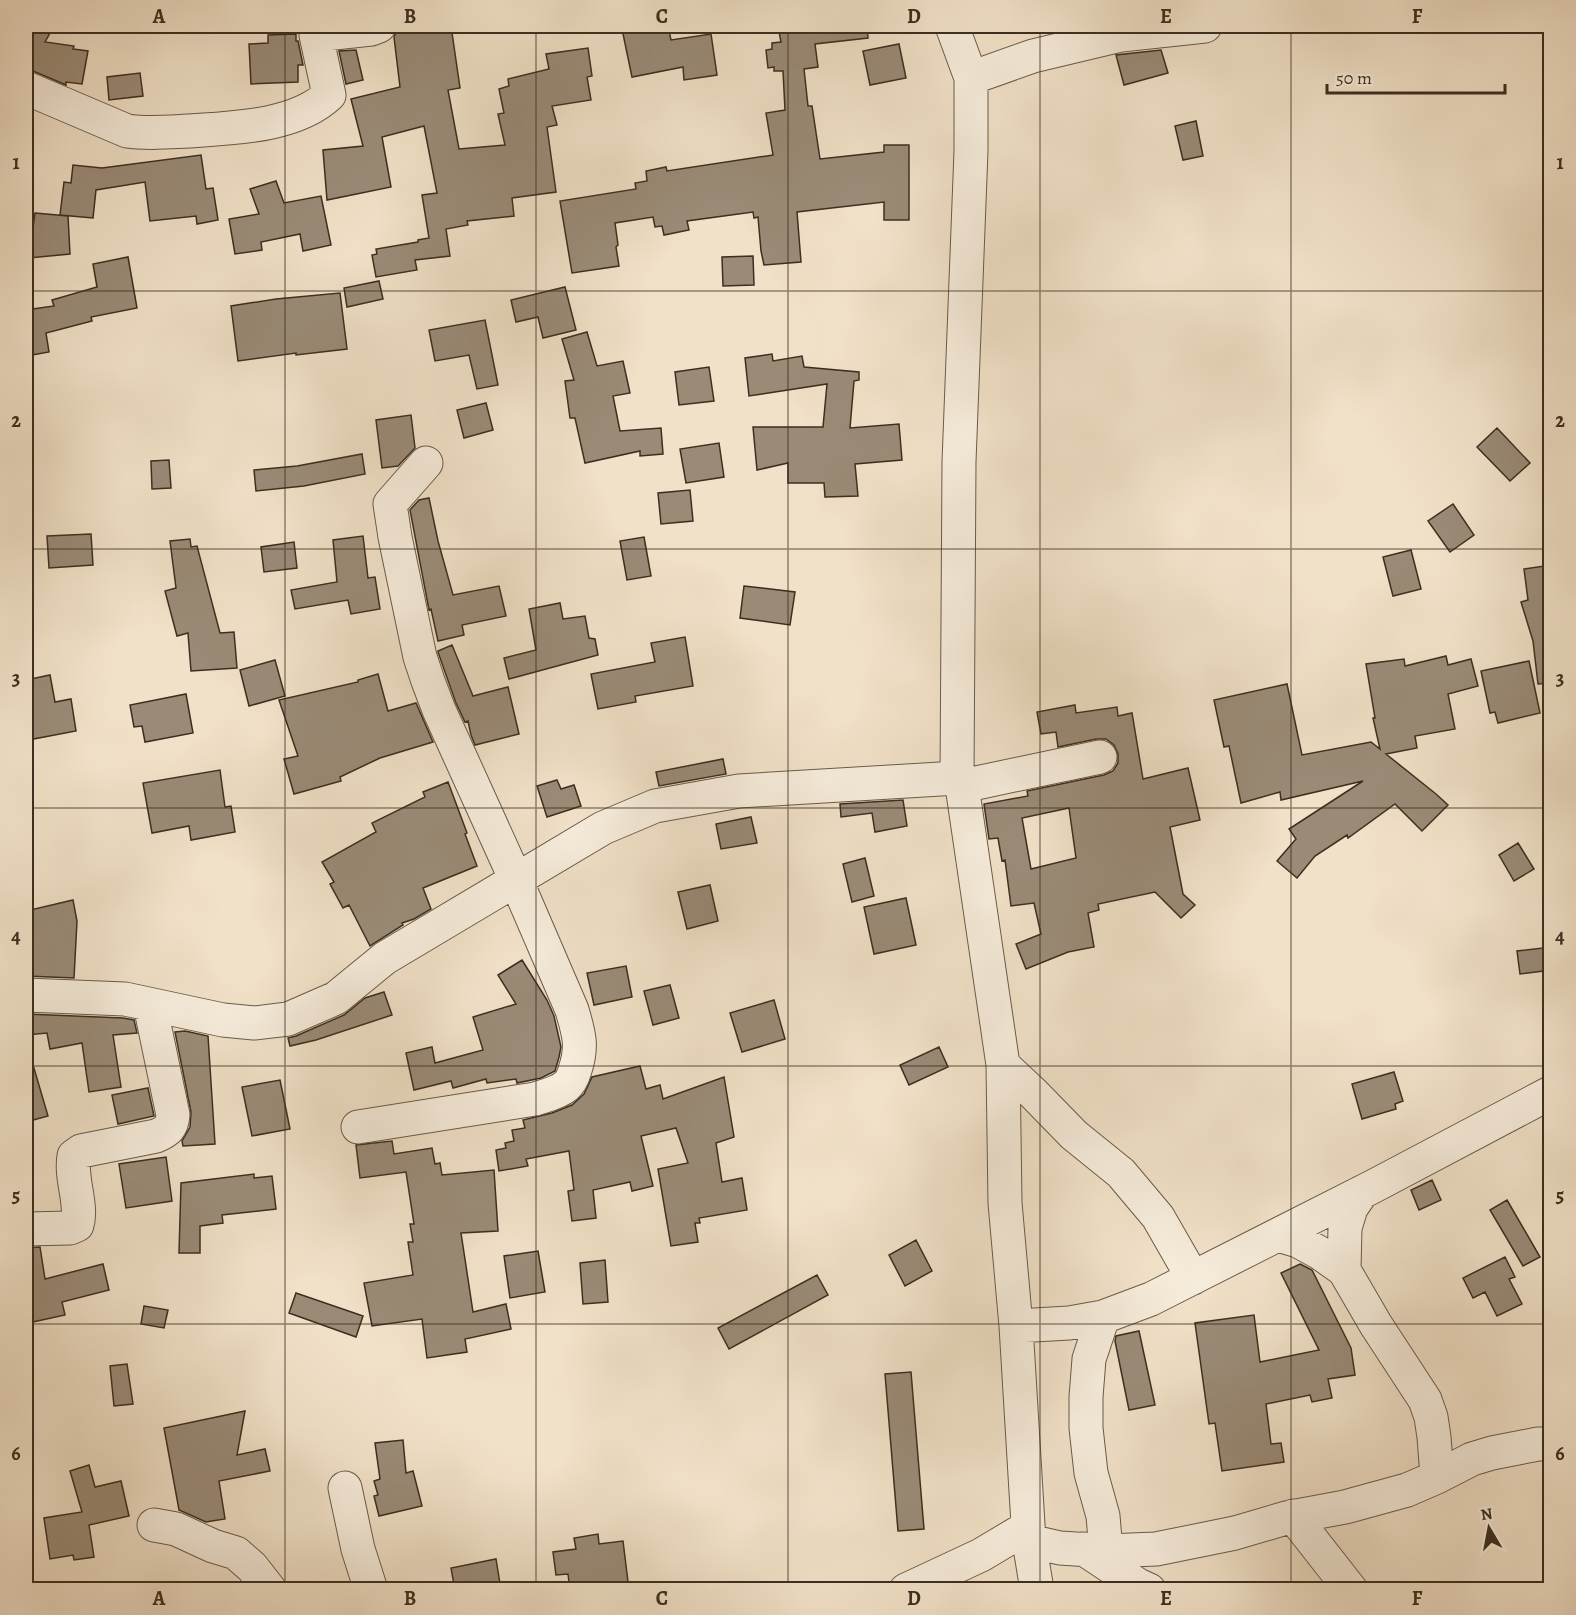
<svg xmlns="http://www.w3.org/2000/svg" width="1576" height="1615" font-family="Alegreya,serif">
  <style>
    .building { fill: #9a8b77; stroke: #3c2e20; stroke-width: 1.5; fill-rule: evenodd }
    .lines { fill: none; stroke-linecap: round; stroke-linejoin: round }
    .minor-casing { stroke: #695b4a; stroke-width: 35 }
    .minor { stroke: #f6ecdb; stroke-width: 33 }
    .grid { fill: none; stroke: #3c2e20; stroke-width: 1.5; stroke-opacity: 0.55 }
    .neatline { fill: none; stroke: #3c2e20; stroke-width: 2 }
    .grid-label { font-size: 20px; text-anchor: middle; font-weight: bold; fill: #3c2e20 }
  </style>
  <rect width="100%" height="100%" fill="#f1e1c8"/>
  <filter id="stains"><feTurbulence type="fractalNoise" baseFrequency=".00333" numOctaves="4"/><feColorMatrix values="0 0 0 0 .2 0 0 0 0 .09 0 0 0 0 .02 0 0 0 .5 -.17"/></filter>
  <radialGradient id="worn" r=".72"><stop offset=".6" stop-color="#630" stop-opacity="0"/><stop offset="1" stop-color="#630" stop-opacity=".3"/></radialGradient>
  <path class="building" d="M 26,26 L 54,26 L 45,42 L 74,46 L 73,49 L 88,51 L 82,84 L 66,82 L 66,85 L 33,71 L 26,70 Z
    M 397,26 L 425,26 L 425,29 L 451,26 L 460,88 L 448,90 L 459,149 L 505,145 L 498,114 L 504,113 L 499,89 L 509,86 L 508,79 L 549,69 L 546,54 L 588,48 L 592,76 L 587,77 L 591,100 L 552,106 L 557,125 L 547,127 L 556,192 L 512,198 L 514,216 L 467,221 L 468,225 L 446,229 L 450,256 L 415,260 L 417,270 L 376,277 L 372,255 L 377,254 L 376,249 L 418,242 L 418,240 L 429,238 L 422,195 L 437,193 L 424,126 L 382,137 L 391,187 L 327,200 L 323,150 L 363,146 L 351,99 L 400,87 L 394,37 L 397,30 Z
    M 641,26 L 668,26 L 671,40 L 711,34 L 717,75 L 684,80 L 683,67 L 632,77 L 622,29 Z
    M 778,26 L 867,26 L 868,38 L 815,44 L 818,67 L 804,69 L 808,106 L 812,106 L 820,159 L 884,152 L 884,145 L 909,145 L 909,220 L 884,220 L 884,202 L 797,212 L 801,262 L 764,265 L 761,251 L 758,217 L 754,218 L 753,212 L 687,221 L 689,230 L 664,235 L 662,226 L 655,227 L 653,217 L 615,223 L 618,245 L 616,247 L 619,266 L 572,273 L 560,201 L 636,189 L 635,183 L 647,181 L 646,171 L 666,167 L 667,171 L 773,155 L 766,113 L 785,110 L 783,71 L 774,71 L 774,67 L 768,68 L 766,50 L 772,49 L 772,43 L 781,42 Z
    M 296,34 L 296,41 L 298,41 L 303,65 L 298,65 L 298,82 L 251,84 L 249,44 L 268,43 L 268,35 Z
    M 899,44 L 906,78 L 870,85 L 863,51 Z
    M 356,50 L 363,80 L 346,84 L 339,51 Z
    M 1161,50 L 1168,73 L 1124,85 L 1116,55 Z
    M 140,73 L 143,96 L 109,100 L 107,77 Z
    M 1196,121 L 1203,156 L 1183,160 L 1175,126 Z
    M 201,155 L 206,189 L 213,188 L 218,220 L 197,224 L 196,216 L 150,221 L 145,182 L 96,190 L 93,218 L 60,215 L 64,182 L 71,183 L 73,165 L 102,168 Z
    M 276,181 L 284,203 L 321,196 L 331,245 L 303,251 L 300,234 L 261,242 L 262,250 L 235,254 L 229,219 L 259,214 L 250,189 Z
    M 35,213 L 68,216 L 70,254 L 29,258 Z
    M 753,256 L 754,285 L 723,286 L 722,257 Z
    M 128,257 L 137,308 L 91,317 L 92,321 L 46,333 L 49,352 L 26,356 L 26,310 L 54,306 L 52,300 L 97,287 L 93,264 Z
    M 379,281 L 383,299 L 347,307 L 344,288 Z
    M 565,287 L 576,330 L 543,338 L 538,317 L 516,322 L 511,300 Z
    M 340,293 L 347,349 L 296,355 L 296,353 L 238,361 L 231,306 L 276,299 Z
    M 485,320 L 498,385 L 477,389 L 469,355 L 435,361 L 429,330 Z
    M 587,332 L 597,366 L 623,361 L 630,393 L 613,396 L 620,431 L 661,428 L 663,454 L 640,456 L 640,451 L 585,463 L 575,418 L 570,418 L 565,381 L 574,380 L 562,339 Z
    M 772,354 L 773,361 L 802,356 L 804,367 L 859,372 L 859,380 L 854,381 L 850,428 L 899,424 L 902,460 L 855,464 L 858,496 L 825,497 L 824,483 L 788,483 L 788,463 L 757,470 L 753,427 L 823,427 L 827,384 L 749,396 L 745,358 Z
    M 709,367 L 714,401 L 679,405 L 675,372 Z
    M 486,403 L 493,430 L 464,438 L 457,410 Z
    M 411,415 L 415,448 L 398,466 L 382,468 L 376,420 Z
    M 1497,428 L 1530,463 L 1510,481 L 1477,447 Z
    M 719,443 L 724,477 L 686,483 L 680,449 Z
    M 362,454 L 365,474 L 304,486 L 256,491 L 254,470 L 297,466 Z
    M 169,460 L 171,488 L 152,489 L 151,461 Z
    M 690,490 L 693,521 L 661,524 L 658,493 Z
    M 429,498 L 438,541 L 453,595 L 499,586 L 506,616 L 462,625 L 464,635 L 438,641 L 431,609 L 429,610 L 410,510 L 419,500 Z
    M 1453,504 L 1474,535 L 1450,552 L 1428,521 Z
    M 91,534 L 93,565 L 49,568 L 47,536 Z
    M 363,536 L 368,578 L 375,577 L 380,609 L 351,614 L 348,600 L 295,609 L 291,590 L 337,582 L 333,540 Z
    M 644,537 L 651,576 L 627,580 L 620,541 Z
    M 190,539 L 191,547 L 197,546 L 220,633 L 234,632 L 237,668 L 191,671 L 188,633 L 177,636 L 165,591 L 176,588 L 170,541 Z
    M 294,542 L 297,568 L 264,572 L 261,547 Z
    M 1411,550 L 1421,589 L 1393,596 L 1383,557 Z
    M 1551,565 L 1551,683 L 1538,684 L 1533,641 L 1521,602 L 1528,600 L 1524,569 Z
    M 744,586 L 795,592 L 790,625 L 740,618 Z
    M 560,603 L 563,619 L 585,616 L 589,638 L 595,639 L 598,655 L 509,679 L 504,658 L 536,650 L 529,609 Z
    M 685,637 L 693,686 L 635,696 L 636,702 L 598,709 L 591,674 L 655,662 L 651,643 Z
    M 452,645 L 473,696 L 508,687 L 519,734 L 475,745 L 471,735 L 468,721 L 465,722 L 456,703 L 438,652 L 438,651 Z
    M 1446,656 L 1448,665 L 1471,659 L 1478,686 L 1448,694 L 1455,729 L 1415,736 L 1417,748 L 1386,754 L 1436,794 L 1448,805 L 1422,831 L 1395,804 L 1348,838 L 1347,835 L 1315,856 L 1297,878 L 1277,861 L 1296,839 L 1289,829 L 1363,781 L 1281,800 L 1280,792 L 1241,803 L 1229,746 L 1224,747 L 1214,700 L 1287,684 L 1302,755 L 1371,742 L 1380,749 L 1373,718 L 1375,718 L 1366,664 L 1404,659 L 1405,666 Z
    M 275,660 L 285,696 L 249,706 L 240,670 Z
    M 1529,661 L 1540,713 L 1498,723 L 1495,712 L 1490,713 L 1481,671 Z
    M 378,674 L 388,711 L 416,703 L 433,742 L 380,758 L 340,777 L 341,781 L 294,794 L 284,759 L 298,756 L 279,700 L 358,682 L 358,680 Z
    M 50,675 L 55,702 L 71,699 L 76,731 L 28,740 L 26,727 L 26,680 Z
    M 186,694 L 193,733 L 145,742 L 142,726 L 134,727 L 130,705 Z
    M 1075,705 L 1076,713 L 1117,707 L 1118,716 L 1132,713 L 1143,779 L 1188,768 L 1200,820 L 1170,827 L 1183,894 L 1195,905 L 1181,918 L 1155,892 L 1098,904 L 1099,910 L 1088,913 L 1094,947 L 1068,952 L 1026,969 L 1016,944 L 1041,934 L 1034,903 L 1011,906 L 1005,860 L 1002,861 L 998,838 L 989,839 L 984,804 L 1028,796 L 1027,791 L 1104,775 L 1113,771 L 1118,763 L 1118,754 L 1114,745 L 1106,739 L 1096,739 L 1058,747 L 1056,732 L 1041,734 L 1037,712 ZM 1069,808 L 1076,858 L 1031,869 L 1022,818 Z
    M 723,759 L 726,774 L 659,786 L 656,772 Z
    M 220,770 L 225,807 L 231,806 L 235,832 L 191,840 L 189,826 L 152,833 L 143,783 Z
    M 557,780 L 561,789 L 574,785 L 581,806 L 547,817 L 537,786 Z
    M 448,782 L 467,833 L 465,834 L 477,866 L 423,888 L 431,909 L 414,919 L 402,923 L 403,925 L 370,946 L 349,905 L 343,908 L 330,884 L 334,882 L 322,862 L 376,832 L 372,823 L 425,797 L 423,792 Z
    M 903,800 L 907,826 L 875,832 L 872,813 L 841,817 L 840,804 Z
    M 751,817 L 757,843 L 721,849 L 716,824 Z
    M 1518,843 L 1534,869 L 1514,881 L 1499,855 Z
    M 865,858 L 874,896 L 852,902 L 843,864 Z
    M 710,885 L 718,921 L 687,929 L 678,892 Z
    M 906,898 L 916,945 L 874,954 L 864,907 Z
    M 73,900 L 77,921 L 74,978 L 26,976 L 26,911 Z
    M 1551,947 L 1551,970 L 1520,974 L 1517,951 Z
    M 522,960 L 547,1000 L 554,1016 L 561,1047 L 559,1057 L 555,1071 L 541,1078 L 517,1083 L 516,1079 L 487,1083 L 486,1079 L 453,1088 L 451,1081 L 414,1090 L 406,1053 L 432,1047 L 435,1063 L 483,1050 L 473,1017 L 516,1004 L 498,975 Z
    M 626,966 L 632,997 L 594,1005 L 587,973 Z
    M 670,985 L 679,1018 L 653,1025 L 644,991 Z
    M 384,992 L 392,1015 L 316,1040 L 290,1046 L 288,1038 L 296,1036 L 344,1015 L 365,998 Z
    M 774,1000 L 785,1039 L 742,1052 L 730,1013 Z
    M 26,1014 L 123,1018 L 134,1020 L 137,1033 L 113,1035 L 121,1087 L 89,1092 L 82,1043 L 50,1049 L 47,1033 L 26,1035 Z
    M 185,1031 L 208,1036 L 215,1144 L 183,1146 L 182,1141 L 190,1127 L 191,1112 L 175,1032 Z
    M 939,1047 L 948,1067 L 909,1085 L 900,1065 Z
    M 26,1058 L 31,1058 L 48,1116 L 26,1122 Z
    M 640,1066 L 646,1089 L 660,1085 L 663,1099 L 724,1077 L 734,1137 L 716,1143 L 722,1182 L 742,1178 L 747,1210 L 699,1218 L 700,1223 L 695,1223 L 698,1242 L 671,1246 L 658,1169 L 688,1163 L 676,1128 L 641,1136 L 653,1186 L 632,1191 L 630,1182 L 593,1190 L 596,1218 L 572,1221 L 568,1191 L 574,1190 L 569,1151 L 526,1159 L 528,1166 L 499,1171 L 496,1150 L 506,1148 L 505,1143 L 514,1141 L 512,1130 L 525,1128 L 523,1120 L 552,1113 L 572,1105 L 584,1094 L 592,1077 Z
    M 1394,1072 L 1403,1101 L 1395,1104 L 1396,1109 L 1362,1119 L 1352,1084 Z
    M 280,1080 L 290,1129 L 252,1136 L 242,1087 Z
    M 148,1088 L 154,1116 L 118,1124 L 112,1095 Z
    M 392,1141 L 394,1154 L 432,1148 L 435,1164 L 440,1163 L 442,1175 L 494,1170 L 498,1231 L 461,1233 L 473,1312 L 506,1304 L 511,1329 L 465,1339 L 467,1352 L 427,1358 L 422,1319 L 372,1326 L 364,1283 L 413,1275 L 408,1242 L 413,1242 L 410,1224 L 414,1224 L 406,1172 L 360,1178 L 356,1145 Z
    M 166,1157 L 172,1201 L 126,1208 L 119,1164 Z
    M 254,1174 L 254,1178 L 272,1176 L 276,1209 L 222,1215 L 223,1223 L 200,1226 L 200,1253 L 179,1253 L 181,1183 Z
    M 1432,1180 L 1441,1200 L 1419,1210 L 1411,1190 Z
    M 1507,1200 L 1540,1257 L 1523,1266 L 1490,1210 Z
    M 916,1240 L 932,1271 L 905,1286 L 889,1255 Z
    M 40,1247 L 45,1279 L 103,1264 L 109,1290 L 62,1302 L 65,1315 L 28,1323 L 26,1312 L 26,1248 Z
    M 538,1251 L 545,1292 L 510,1298 L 504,1256 Z
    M 1505,1257 L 1515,1277 L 1509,1279 L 1522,1304 L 1497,1316 L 1485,1292 L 1473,1298 L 1463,1278 Z
    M 605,1260 L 608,1302 L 583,1304 L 580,1263 Z
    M 1300,1264 L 1312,1270 L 1351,1348 L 1355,1375 L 1328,1379 L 1332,1398 L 1312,1402 L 1310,1395 L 1266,1404 L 1271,1444 L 1281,1443 L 1284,1462 L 1222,1471 L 1215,1423 L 1209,1424 L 1195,1323 L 1254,1315 L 1260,1362 L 1319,1350 L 1281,1273 Z
    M 817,1275 L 828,1295 L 729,1349 L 718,1328 Z
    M 296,1293 L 363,1316 L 356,1337 L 289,1313 Z
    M 144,1306 L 168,1310 L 164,1328 L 141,1324 Z
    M 1139,1331 L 1155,1405 L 1129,1410 L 1115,1341 L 1116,1336 Z
    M 127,1364 L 133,1404 L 114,1406 L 110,1366 Z
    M 911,1372 L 924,1529 L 898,1531 L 885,1374 Z
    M 245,1411 L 237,1455 L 265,1449 L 270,1471 L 219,1481 L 225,1519 L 206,1522 L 179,1510 L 164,1428 Z
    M 403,1440 L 406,1473 L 413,1471 L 422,1506 L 379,1516 L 374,1496 L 378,1495 L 374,1481 L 380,1479 L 375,1443 Z
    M 89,1465 L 95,1487 L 121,1481 L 129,1516 L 89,1525 L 94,1557 L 74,1560 L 73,1555 L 50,1559 L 44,1518 L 82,1512 L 70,1471 Z
    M 598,1534 L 599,1544 L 623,1541 L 629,1590 L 570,1590 L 568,1574 L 556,1575 L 553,1552 L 576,1549 L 574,1538 Z
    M 496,1559 L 501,1590 L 455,1590 L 451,1568 Z"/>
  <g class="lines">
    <defs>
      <path id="minor" d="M 952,26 L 971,78 L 971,151 L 959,462 L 957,778 L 962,786 L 1003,1065 L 1005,1203 L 1016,1326 L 1029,1541 L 1037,1590
        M 971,78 L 1033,56 L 1121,35 L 1205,26
        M 26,88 L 127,131 C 148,134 167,132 188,131 C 232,128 295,127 329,95 L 316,35 L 371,29 L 379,26
        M 962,786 L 1100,757
        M 26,995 L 125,999 L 223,1020 L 254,1023 L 288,1019 L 336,998 L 385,958 L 603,828 L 655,806 L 739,791 L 957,778
        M 1003,1065 L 1033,1093 L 1074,1135 L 1121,1173 L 1158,1217 L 1193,1278
        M 358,1127 L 535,1099 C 544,1096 558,1093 566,1086 C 571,1082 573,1077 575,1070 C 583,1046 579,1034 572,1010 L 516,880 L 439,710 L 428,681 L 420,657 L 395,537 L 390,504 L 426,463
        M 26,1229 L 70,1228 L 77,1225 C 83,1205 70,1179 74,1156 L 81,1151 L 156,1136 C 168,1131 172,1127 173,1115 L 150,1005
        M 1278,1235 L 1298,1241 L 1320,1253 L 1344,1270 L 1376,1325 L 1425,1400 L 1431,1417 L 1434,1437 L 1437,1477
        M 1344,1270 L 1345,1228 L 1351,1208 L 1362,1192
        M 1103,1317 L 1089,1359 L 1086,1397 L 1086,1428 L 1091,1473 L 1103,1516 L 1106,1551
        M 1016,1326 L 1069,1323 L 1103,1317 L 1151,1299 L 1374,1186 L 1550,1093
        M 345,1488 L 358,1549 L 371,1590
        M 1293,1516 L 1351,1590
        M 154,1525 L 176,1529 L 213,1546 L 236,1553 L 252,1567 L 270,1590
        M 1029,1541 L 1060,1548 L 1106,1551 L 1156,1549 L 1235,1533 L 1286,1518 L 1345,1507 L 1407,1490 L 1437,1477 L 1472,1459 L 1492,1453 L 1538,1444 L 1550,1444
        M 1084,1549 L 1138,1585 L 1149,1590
        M 906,1590 L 981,1555 L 1028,1527"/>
    </defs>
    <use href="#minor" class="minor-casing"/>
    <use href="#minor" class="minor"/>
  </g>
  <path class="grid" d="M 285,26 L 285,1590M 536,26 L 536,1590M 788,26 L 788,1590M 1040,26 L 1040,1590M 1291,26 L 1291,1590M 26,291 L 1550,291M 26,549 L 1550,549M 26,808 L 1550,808M 26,1066 L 1550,1066M 26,1324 L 1550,1324"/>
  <rect width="1576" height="1615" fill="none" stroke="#f1e1c8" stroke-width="66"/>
  <g transform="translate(1489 1528) rotate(350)" stroke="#f6ecdb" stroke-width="4.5" paint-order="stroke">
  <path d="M0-4.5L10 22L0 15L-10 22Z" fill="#3c2e20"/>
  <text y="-9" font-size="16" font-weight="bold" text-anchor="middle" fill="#3c2e20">N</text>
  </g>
  <path d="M1327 84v9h178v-9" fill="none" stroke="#3c2e20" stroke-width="3"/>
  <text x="1336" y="84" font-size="18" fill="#3c2e20" stroke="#f6ecdb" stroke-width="4.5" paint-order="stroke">50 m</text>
  <rect x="33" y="33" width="1510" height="1549" class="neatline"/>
  <g class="grid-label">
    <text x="159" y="23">A</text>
    <text x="410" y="23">B</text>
    <text x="662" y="23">C</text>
    <text x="914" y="23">D</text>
    <text x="1166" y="23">E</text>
    <text x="1417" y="23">F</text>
    <text x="16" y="169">1</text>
    <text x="1560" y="169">1</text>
    <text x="16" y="427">2</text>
    <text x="1560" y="427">2</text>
    <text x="16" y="685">3</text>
    <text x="1560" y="685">3</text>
    <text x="16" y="943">4</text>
    <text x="1560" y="943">4</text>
    <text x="16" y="1202">5</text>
    <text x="1560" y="1202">5</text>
    <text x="16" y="1460">6</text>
    <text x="1560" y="1460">6</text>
    <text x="159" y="1605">A</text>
    <text x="410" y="1605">B</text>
    <text x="662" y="1605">C</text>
    <text x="914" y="1605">D</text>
    <text x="1166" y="1605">E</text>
    <text x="1417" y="1605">F</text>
  </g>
  <rect width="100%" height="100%" filter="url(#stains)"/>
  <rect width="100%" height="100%" fill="url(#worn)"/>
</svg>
